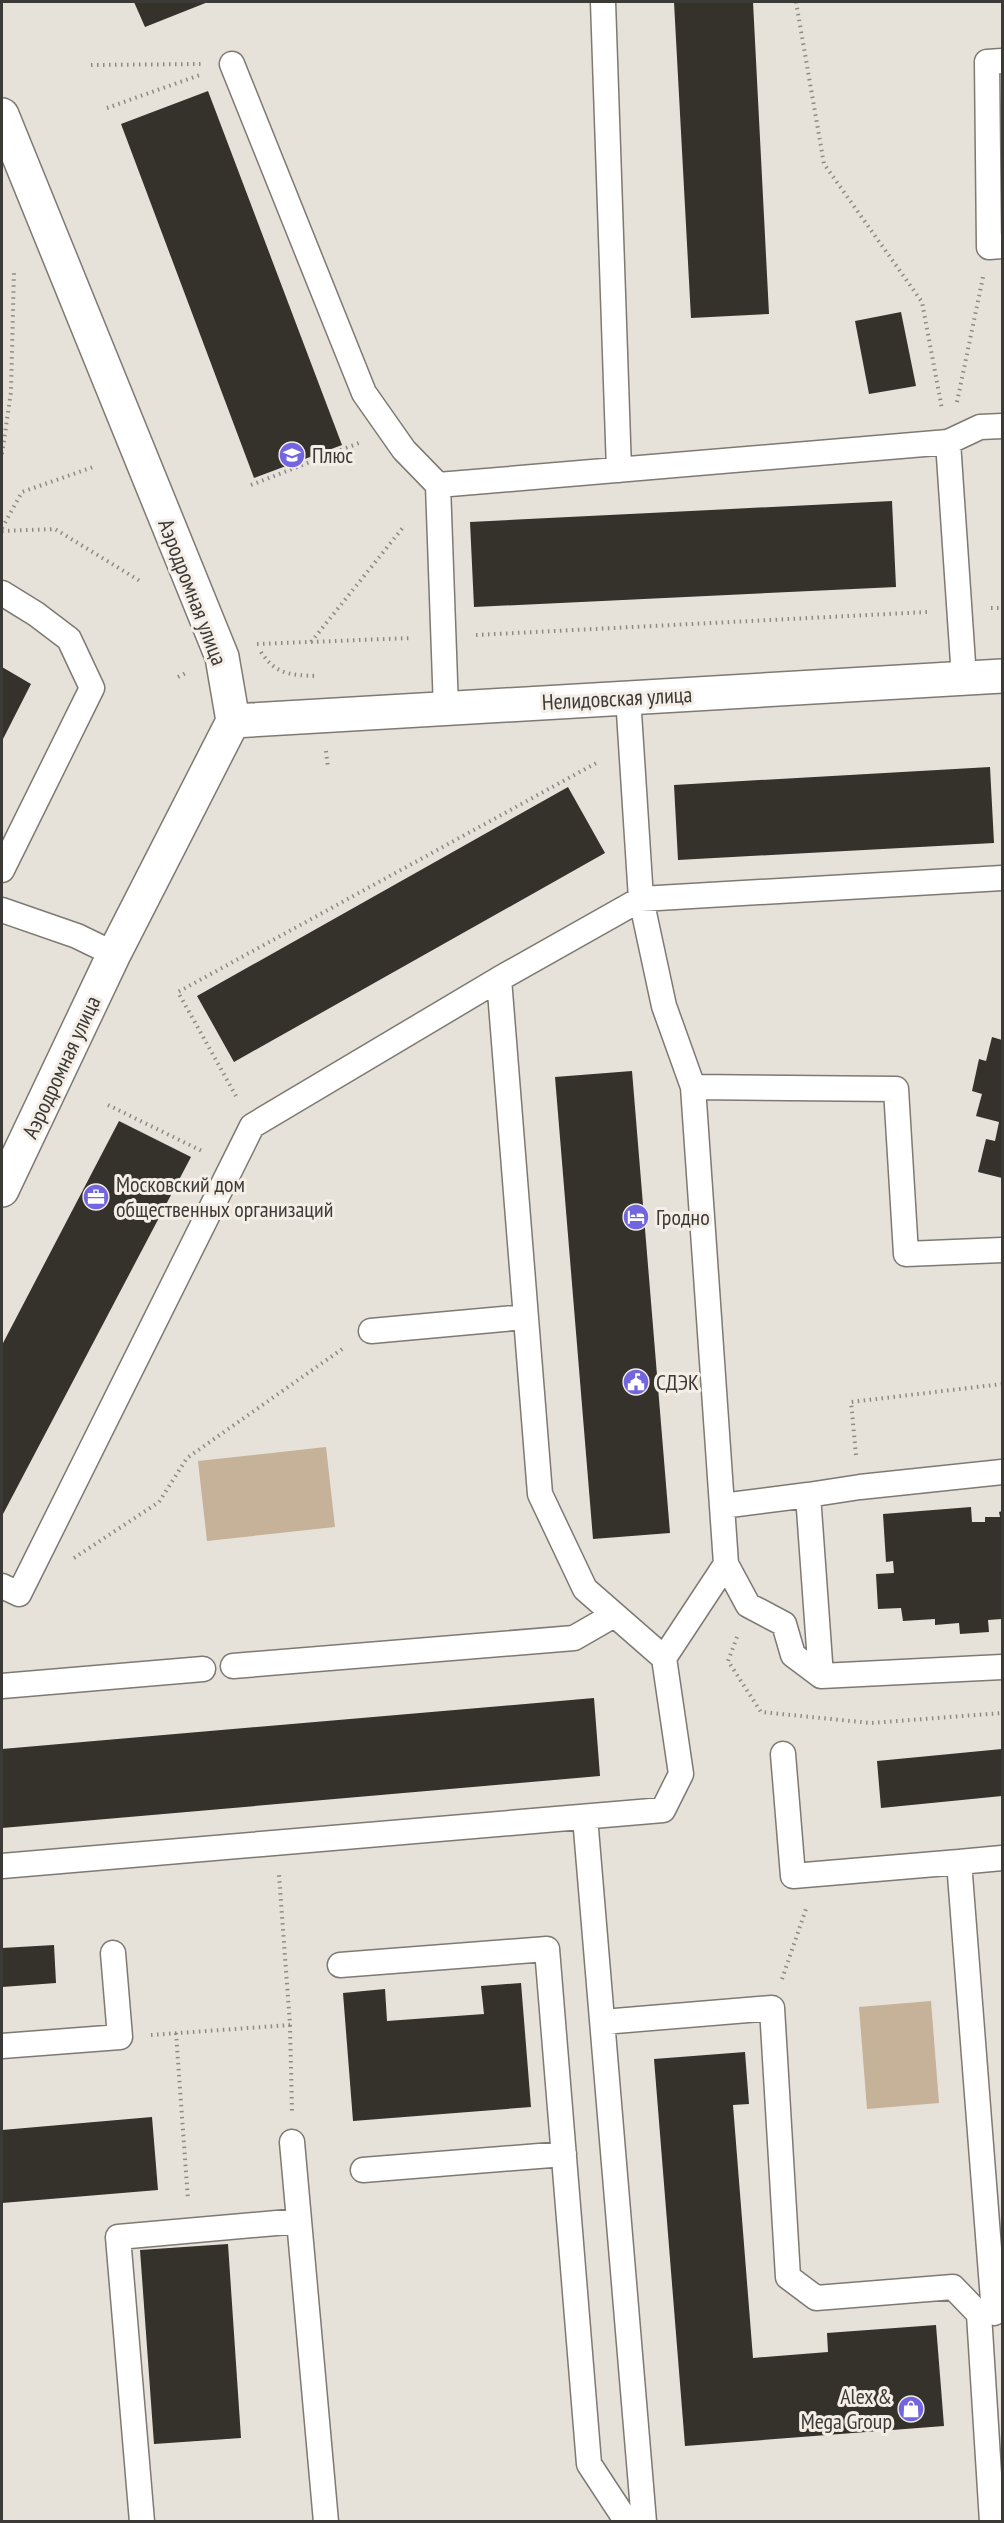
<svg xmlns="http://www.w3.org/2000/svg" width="1004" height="2523" font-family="'PT Sans Narrow',sans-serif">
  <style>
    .green { fill: #c5b298 }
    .building { fill: #35312b }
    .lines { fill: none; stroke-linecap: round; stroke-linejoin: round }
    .lane-casing { stroke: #7e7972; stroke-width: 27 }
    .street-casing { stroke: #7e7972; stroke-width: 36 }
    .path { stroke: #8e8b86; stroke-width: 4; stroke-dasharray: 1.5 4.5; stroke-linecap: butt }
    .lane { stroke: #fff; stroke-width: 24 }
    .street { stroke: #fff; stroke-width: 33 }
    .labels { text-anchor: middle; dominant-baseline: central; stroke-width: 6; stroke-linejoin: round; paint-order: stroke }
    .poi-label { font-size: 22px; fill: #3c3a37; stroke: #f4eee6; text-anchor: start }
    .street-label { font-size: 22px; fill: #3c3a37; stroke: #f4eee6 }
  </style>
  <rect width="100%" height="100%" fill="#e6e1d9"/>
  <path class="green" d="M 326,1447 L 335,1527 L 207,1541 L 198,1461 Z
    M 931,2001 L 939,2103 L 867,2109 L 859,2007 Z"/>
  <path class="building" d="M 134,2 L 208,2 L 145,27 Z
    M 674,2 L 753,2 L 769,314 L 691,318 Z
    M 208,91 L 342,445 L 254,478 L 121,124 Z
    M 901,312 L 916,386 L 869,394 L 855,321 Z
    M 892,501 L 896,587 L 474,607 L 470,522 Z
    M 2,667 L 31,684 L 2,741 Z
    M 990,767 L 994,843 L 678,860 L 674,785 Z
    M 568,787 L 605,853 L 234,1062 L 197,996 Z
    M 992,1037 L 1002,1040 L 1002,1178 L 978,1172 L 986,1139 L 995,1141 L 999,1122 L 976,1116 L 982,1094 L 972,1091 L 979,1059 L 986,1061 Z
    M 632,1071 L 670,1533 L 593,1539 L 555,1077 Z
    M 119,1121 L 191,1157 L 2,1516 L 2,1345 Z
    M 971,1507 L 972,1522 L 985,1522 L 985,1517 L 1000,1517 L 999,1512 L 1002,1511 L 1002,1619 L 988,1620 L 989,1632 L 960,1634 L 959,1623 L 935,1625 L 935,1619 L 903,1621 L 901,1608 L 878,1609 L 876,1574 L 894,1573 L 893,1561 L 886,1562 L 883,1514 Z
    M 594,1698 L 600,1776 L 2,1828 L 2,1749 Z
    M 1002,1749 L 1002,1796 L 881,1808 L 877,1761 Z
    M 54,1945 L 56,1983 L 2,1987 L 2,1948 Z
    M 521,1983 L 531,2107 L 353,2121 L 343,1993 L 385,1989 L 387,2021 L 484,2014 L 481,1986 Z
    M 745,2052 L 749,2104 L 733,2105 L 753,2358 L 828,2352 L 827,2333 L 936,2325 L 944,2426 L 685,2446 L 654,2059 Z
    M 152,2117 L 158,2190 L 2,2203 L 2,2130 Z
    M 228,2244 L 241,2438 L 154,2444 L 140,2250 Z"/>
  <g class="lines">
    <defs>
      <path id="lane" d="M 603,2 L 619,470
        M 1002,61 L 987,62 L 989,247 L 1002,246
        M 232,64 L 364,393 L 404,450 L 438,485
        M 948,442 L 964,678
        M 2,593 L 36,614 L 69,639 L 92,688 L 2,870
        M 446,709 L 438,485 L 948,442 L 980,427 L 1002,426
        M 2,910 L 77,936 L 114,954
        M 499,979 L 540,1494 L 585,1589 L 664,1658
        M 693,1087 L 896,1089 L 906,1254 L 1002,1250
        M 371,1331 L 525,1317
        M 722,1506 L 808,1495
        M 726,1564 L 748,1605 L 784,1624 L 793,1655 L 821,1676 L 1002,1667
        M 2,1586 L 19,1594 L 252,1126 L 499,979 L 641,899 L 1002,878
        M 233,1666 L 574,1638 L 614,1615
        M 821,1676 L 808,1495 L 860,1487 L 1002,1472
        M 2,1686 L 203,1669
        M 783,1754 L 793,1876 L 959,1862 L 994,2313
        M 585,1817 L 644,2522
        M 959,1862 L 1002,1858
        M 2,1866 L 663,1810 L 681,1774 L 664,1658 L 726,1564 L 693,1087 L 664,1006 L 641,899 L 628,697
        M 340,1965 L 547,1949 L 589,2464 L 627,2522
        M 603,2022 L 772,2008 L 788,2277 L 816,2298 L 953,2287 L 979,2314 L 992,2522
        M 2,2046 L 120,2037 L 113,1953
        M 292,2142 L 326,2522
        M 363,2170 L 564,2154
        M 142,2522 L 118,2237 L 299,2221"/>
      <path id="street" d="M 2,115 L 222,657 L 233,721 L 114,954 L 2,1190
        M 233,721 L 1002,676"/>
    </defs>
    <use href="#lane" class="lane-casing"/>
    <use href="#street" class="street-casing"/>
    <path class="path" d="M 796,2 L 824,164 L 922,302 L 942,409
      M 91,65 L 201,64
      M 107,108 L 203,74
      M 957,402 L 983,277
      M 2,454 L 11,392 L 14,270
      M 251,485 L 359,443
      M 2,528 L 22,492 L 93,467
      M 2,531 L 55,529 L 140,581
      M 991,608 L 1002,608
      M 476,635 L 927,612
      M 311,642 L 405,525
      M 257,644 L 412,638
      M 261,652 C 276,675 291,675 316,676
      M 178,677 L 188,672
      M 326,751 L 328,768
      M 236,1096 L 178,992 L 598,762
      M 108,1105 L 204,1152
      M 856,1455 L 851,1402 L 1002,1384
      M 74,1558 L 159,1502 L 187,1458 L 345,1347
      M 737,1637 L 728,1661 L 761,1712 L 871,1723 L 1002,1713
      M 782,1979 L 807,1906
      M 290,2025 L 292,2111
      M 176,2033 L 188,2200
      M 151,2035 L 290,2025 L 279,1875"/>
    <use href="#lane" class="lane"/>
    <use href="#street" class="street"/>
  </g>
  <defs>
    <symbol id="school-disc" viewBox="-11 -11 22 22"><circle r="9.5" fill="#7266e0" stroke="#f4eee6"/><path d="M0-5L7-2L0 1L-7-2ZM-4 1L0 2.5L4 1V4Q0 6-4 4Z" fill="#fff"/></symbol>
    <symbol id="office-disc" viewBox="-11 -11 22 22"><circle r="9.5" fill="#7266e0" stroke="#f4eee6"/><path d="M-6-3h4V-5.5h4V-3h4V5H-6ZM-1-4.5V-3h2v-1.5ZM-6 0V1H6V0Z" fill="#fff"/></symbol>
    <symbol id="hotel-disc" viewBox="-11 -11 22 22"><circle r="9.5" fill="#7266e0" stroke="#f4eee6"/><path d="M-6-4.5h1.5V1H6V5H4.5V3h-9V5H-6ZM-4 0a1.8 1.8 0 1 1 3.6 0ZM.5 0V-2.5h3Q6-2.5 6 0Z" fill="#fff"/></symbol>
    <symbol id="civic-disc" viewBox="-11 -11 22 22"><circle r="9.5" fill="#7266e0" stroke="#f4eee6"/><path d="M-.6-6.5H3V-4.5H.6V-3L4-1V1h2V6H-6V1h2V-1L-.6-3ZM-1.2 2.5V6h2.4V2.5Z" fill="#fff"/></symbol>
    <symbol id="shop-disc" viewBox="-11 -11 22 22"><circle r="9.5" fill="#7266e0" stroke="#f4eee6"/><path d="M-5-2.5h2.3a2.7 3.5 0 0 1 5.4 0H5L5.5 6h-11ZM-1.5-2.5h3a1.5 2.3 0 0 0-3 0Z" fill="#fff"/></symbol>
  </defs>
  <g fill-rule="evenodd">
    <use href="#school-disc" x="277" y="440" width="30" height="30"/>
    <use href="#office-disc" x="81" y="1182" width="30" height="30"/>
    <use href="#hotel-disc" x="621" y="1202" width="30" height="30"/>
    <use href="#civic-disc" x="621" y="1367" width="30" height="30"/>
    <use href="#shop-disc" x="896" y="2394" width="30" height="30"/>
  </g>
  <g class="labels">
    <g class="poi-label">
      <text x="312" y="455">Плюс</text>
      <text x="116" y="1184">Московский дом<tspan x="116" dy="25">общественных организаций</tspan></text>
      <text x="656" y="1217">Гродно</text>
      <text x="656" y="1382">СДЭК</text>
      <text x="892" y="2396" text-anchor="end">Alex &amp;<tspan x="892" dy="25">Mega Group</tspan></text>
    </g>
    <g class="street-label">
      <text transform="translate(193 592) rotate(69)">Аэродромная улица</text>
      <text transform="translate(617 698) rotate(-3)">Нелидовская улица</text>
      <text transform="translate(61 1067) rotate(-65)">Аэродромная улица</text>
    </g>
  </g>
  <rect width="1004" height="2523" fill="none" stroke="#3c3a37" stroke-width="6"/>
</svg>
